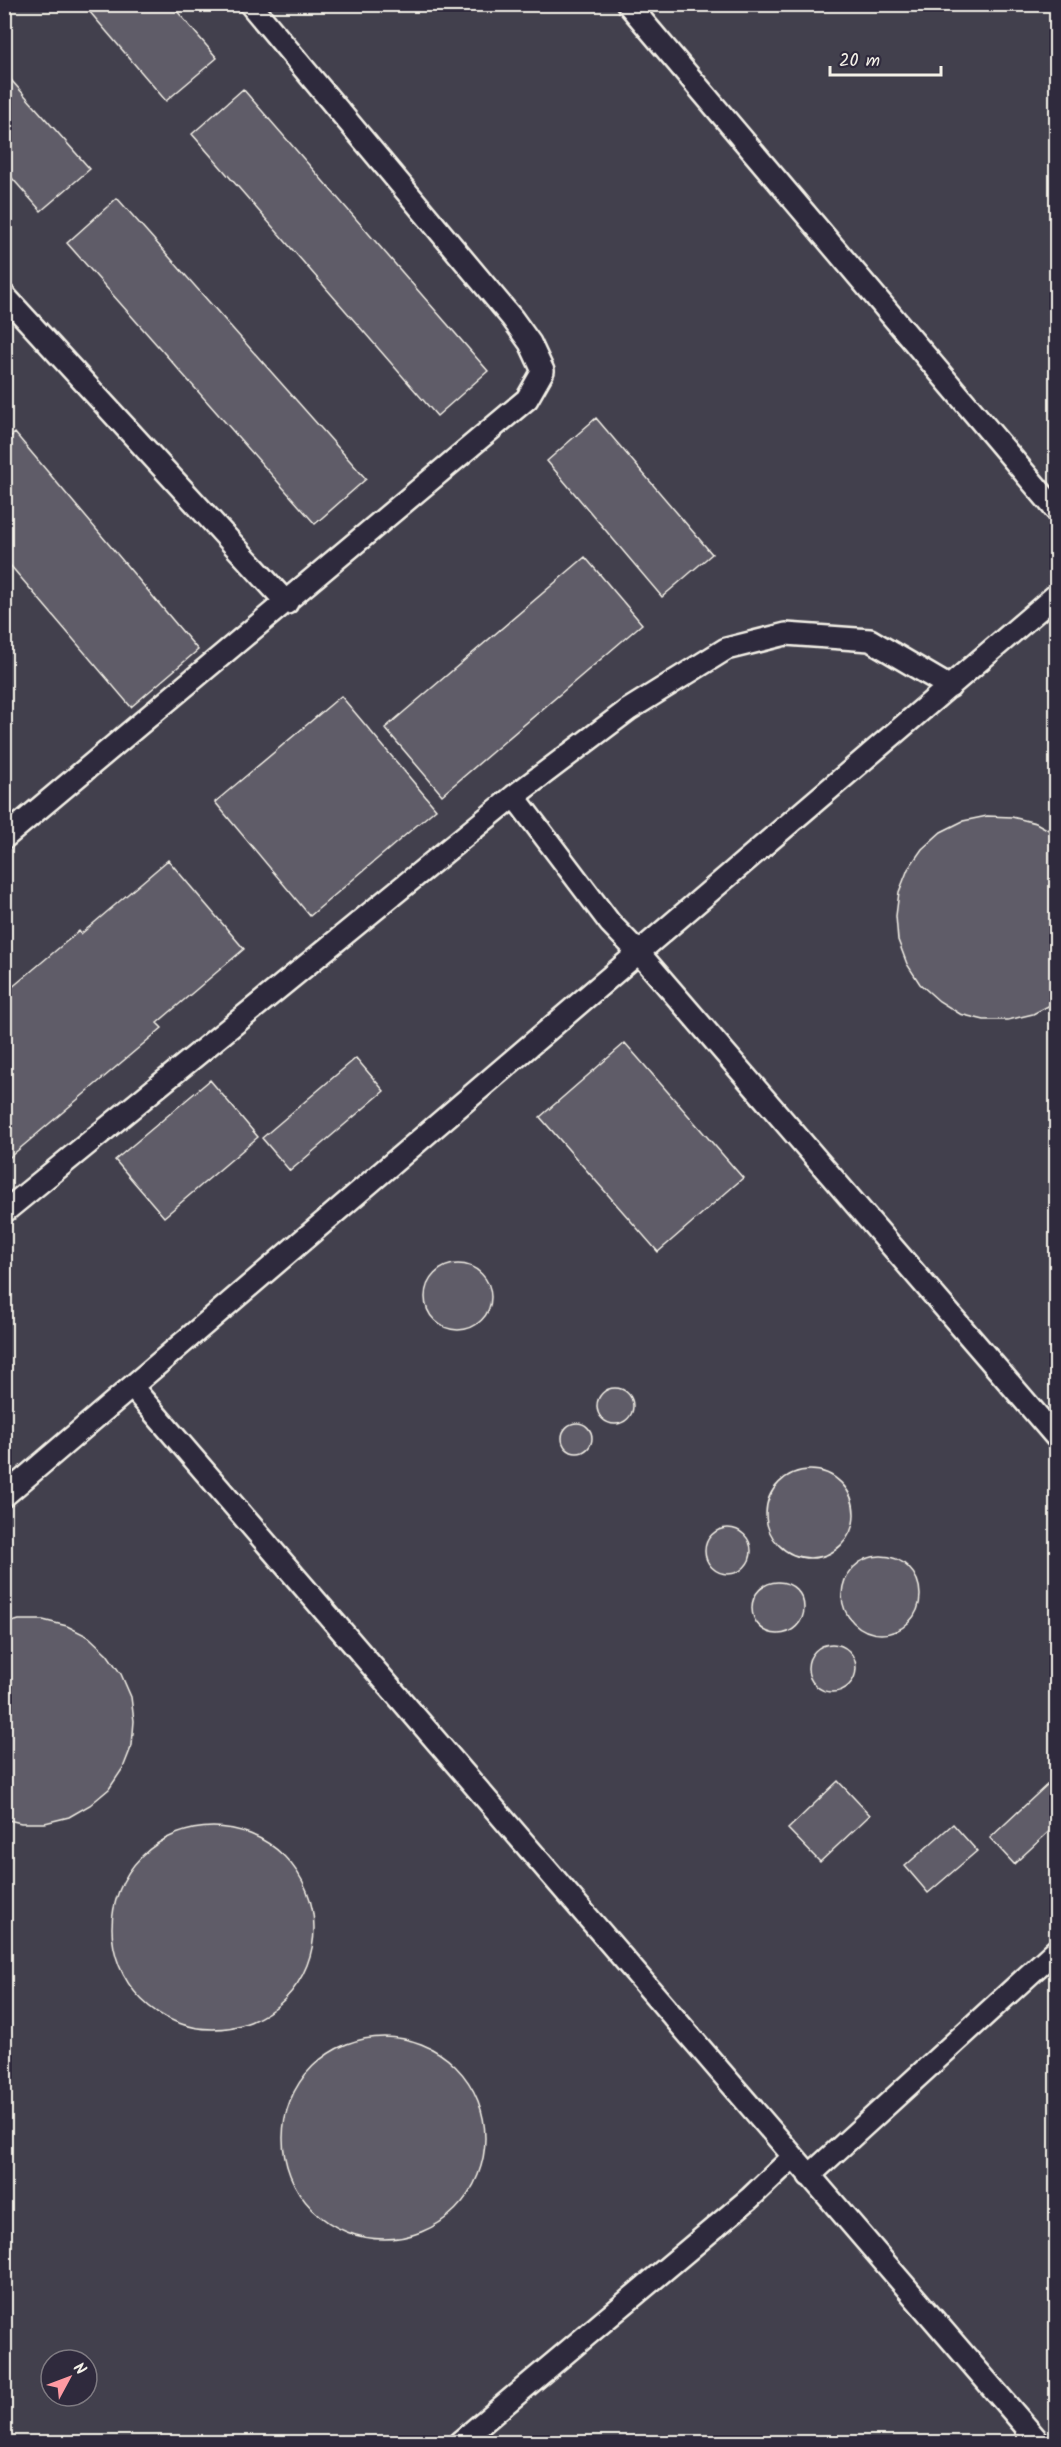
<svg xmlns="http://www.w3.org/2000/svg" width="1061" height="2447" font-family="Kalam,sans-serif">
  <style>
    .built { fill: #433f4e; fill-rule: evenodd }
    .building { fill: #5f5c67; stroke: #f4f1e8; stroke-width: 1.5 }
    .lines { fill: none; stroke-linecap: round; stroke-linejoin: round }
    .lane-casing { stroke: #f4f1e8; stroke-width: 26 }
    .lane { stroke: #2f2a3d; stroke-width: 21 }
  </style>
  <rect width="100%" height="100%" fill="#373244"/>
  <filter id="ink" filterUnits="userSpaceOnUse"><feTurbulence type="fractalNoise" baseFrequency=".0167" numOctaves="2"/><feDisplacementMap in="SourceGraphic" scale="12" xChannelSelector="R" yChannelSelector="G"/><feConvolveMatrix kernelMatrix="1 2 1 2 8 2 1 2 1" color-interpolation-filters="sRGB"/></filter>
  <g filter="url(#ink)">
    <path class="built" d="M 5,5 L 1056,5 L 1056,2442 L 5,2442 ZM 51,2360 L 87,2360 L 87,2396 L 51,2396 Z"/>
    <path class="building" d="M 83,4 L 171,4 L 217,58 L 166,101 Z
      M 4,72 L 90,169 L 41,211 L 4,169 Z
      M 243,89 L 488,371 L 437,416 L 192,134 Z
      M 117,198 L 366,479 L 315,524 L 67,243 Z
      M 596,418 L 712,554 L 662,597 L 547,461 Z
      M 15,433 L 198,650 L 131,707 L 4,558 L 4,442 Z
      M 585,557 L 642,624 L 442,795 L 385,728 Z
      M 341,696 L 436,809 L 310,916 L 215,802 Z
      M 987,816 L 1012,817 L 1036,823 L 1056,834 L 1056,1002 L 1033,1014 L 1008,1020 L 984,1020 L 960,1014 L 939,1001 L 920,984 L 907,964 L 898,940 L 896,916 L 899,892 L 908,869 L 922,849 L 941,832 L 963,821 Z
      M 168,860 L 244,949 L 157,1023 L 162,1028 L 4,1162 L 4,994 L 79,931 L 81,934 Z
      M 625,1043 L 743,1178 L 658,1252 L 540,1117 Z
      M 356,1058 L 384,1091 L 290,1171 L 262,1138 Z
      M 210,1080 L 258,1137 L 164,1217 L 115,1160 Z
      M425 1297a33 33 0 1 1 66 0a33 33 0 1 1-66 0Z
      M597 1406a18 18 0 1 1 36 0a18 18 0 1 1-36 0Z
      M562 1438a15 15 0 1 1 30 0a15 15 0 1 1-30 0Z
      M766 1514a44 44 0 1 1 88 0a44 44 0 1 1-88 0Z
      M705 1551a23 23 0 1 1 46 0a23 23 0 1 1-46 0Z
      M842 1595a39 39 0 1 1 78 0a39 39 0 1 1-78 0Z
      M752 1608a26 26 0 1 1 52 0a26 26 0 1 1-52 0Z
      M 19,1620 L 43,1620 L 67,1626 L 89,1637 L 107,1654 L 121,1674 L 131,1697 L 134,1721 L 132,1745 L 123,1768 L 109,1789 L 90,1805 L 69,1817 L 45,1823 L 21,1823 L 4,1819 L 4,1624 Z
      M808 1668a24 24 0 1 1 48 0a24 24 0 1 1-48 0Z
      M 838,1781 L 870,1815 L 820,1862 L 788,1829 Z
      M 1050,1782 L 1056,1788 L 1056,1825 L 1014,1864 L 990,1838 Z
      M 953,1824 L 977,1851 L 928,1893 L 905,1866 Z
      M112 1928a101 101 0 1 1 202 0a101 101 0 1 1-202 0Z
      M283 2138a101 101 0 1 1 202 0a101 101 0 1 1-202 0Z"/>
    <g class="lines">
      <defs>
        <path id="lane" d="M 628,4 L 1056,510
          M 4,295 L 287,603
          M 514,796 L 610,923 L 639,953 L 1056,1437
          M 4,838 L 527,399 L 543,371 L 530,343 L 512,318 L 250,4
          M 4,1212 L 514,796 L 628,710 L 726,649 L 786,634 L 870,640 L 950,687
          M 132,1387 L 1039,2442
          M 4,1496 L 1056,595
          M 809,2176 L 1056,1950
          M 460,2442 L 750,2198 L 793,2157"/>
      </defs>
      <use href="#lane" class="lane-casing"/>
      <use href="#lane" class="lane"/>
    </g>
  </g>
  <rect width="1061" height="2447" fill="none" stroke="#2f2a3d" stroke-width="24"/>
  <rect x="12" y="12" width="1037" height="2423" fill="none" stroke="#f4f1e8" stroke-width="2" filter="url(#ink)"/>
  <g transform="translate(69 2378) rotate(49)"><circle r="28" fill="#2f2a3d" stroke="#7e7a81" stroke-width="1.5"/>
  <path d="M0-4.5L10 22L0 15L-10 22Z" fill="#ff9aa2"/>
  <text y="-9" font-size="16" font-weight="bold" text-anchor="middle" fill="#f4f1e8">N</text>
  </g>
  <path d="M830 66v9h111v-9" fill="none" stroke="#f4f1e8" stroke-width="3"/>
  <text x="839" y="66" font-size="18" fill="#f4f1e8" stroke="#2f2a3d" stroke-width="4.5" paint-order="stroke">20 m</text>
</svg>
